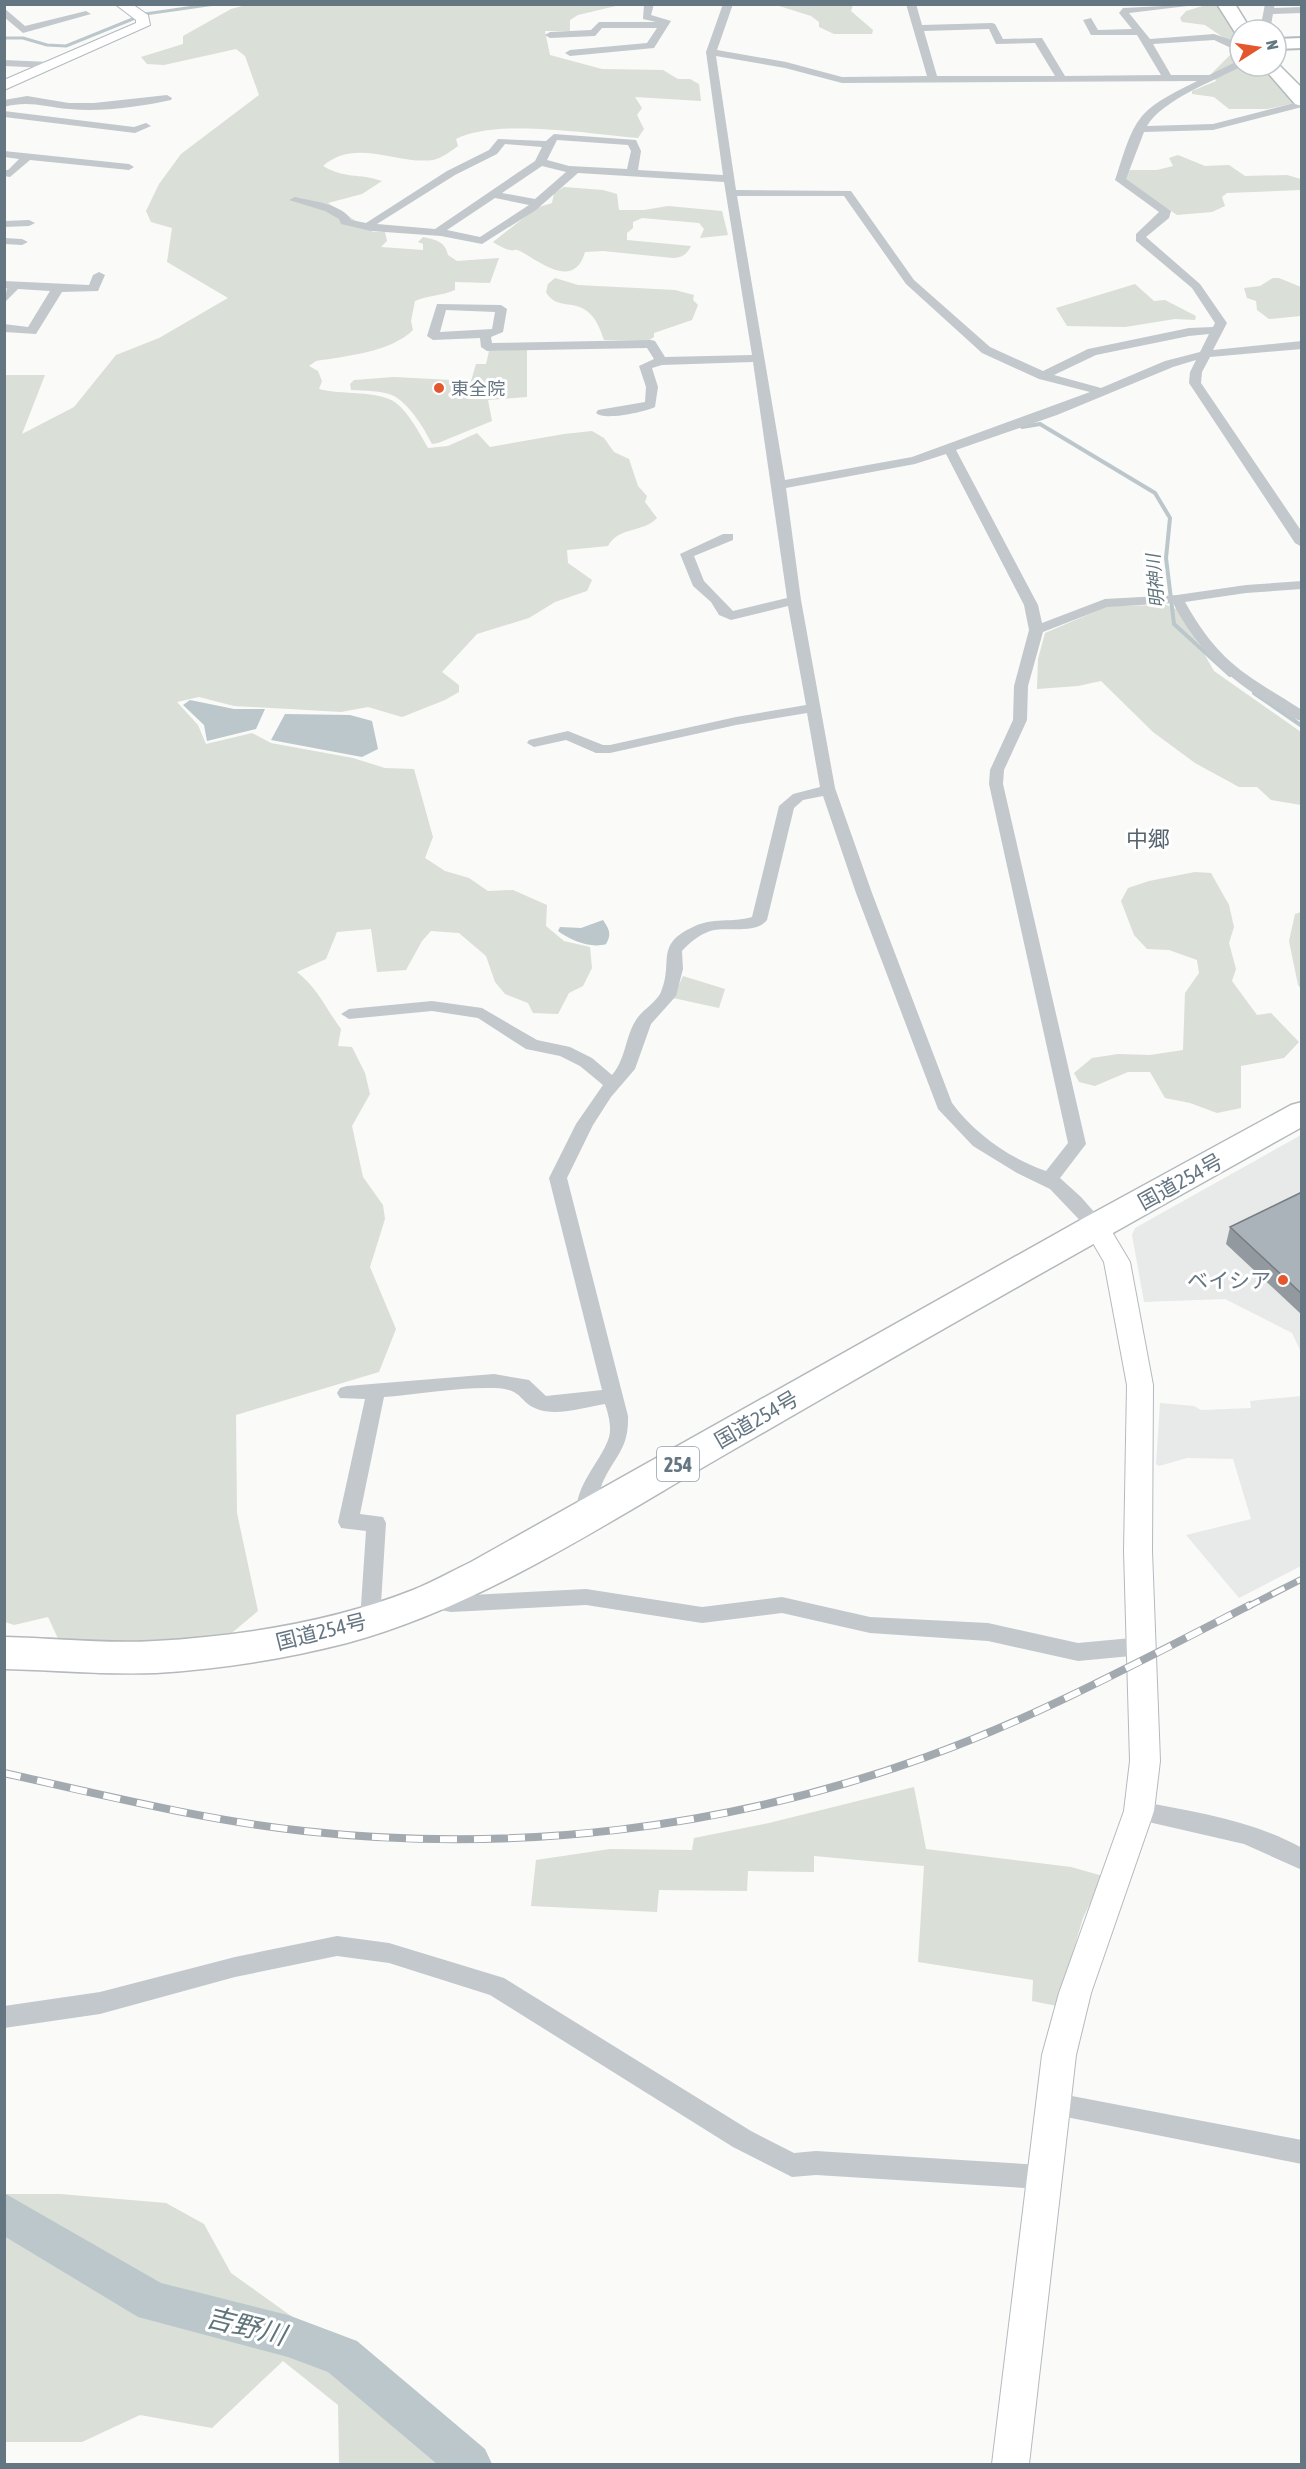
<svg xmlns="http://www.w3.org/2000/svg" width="1306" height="2469" font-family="'Asap Condensed','Noto Sans JP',sans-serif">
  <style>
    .built { fill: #e8e9e9 }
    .green { fill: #dadfd7 }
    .water { fill: #bbc7cb }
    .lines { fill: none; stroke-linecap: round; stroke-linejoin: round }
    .stream-far1 { stroke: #bbc7cb; stroke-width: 3 }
    .stream { stroke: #bbc7cb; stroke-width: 4 }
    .river { fill: #bbc7cb; fill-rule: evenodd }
    .secondary-casing { stroke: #b3babf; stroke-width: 2 }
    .primary-casing { stroke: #b5babe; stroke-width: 4 }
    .highway-casing { stroke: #b4b9bd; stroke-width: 3 }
    .street { fill: #c3c8cc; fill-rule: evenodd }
    .secondary { fill: #fff; fill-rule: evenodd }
    .primary { fill: #fff; fill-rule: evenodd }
    .highway { fill: #fff; fill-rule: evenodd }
    .rail-far1-casing { stroke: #a2aab0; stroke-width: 7 }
    .rail-casing { stroke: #a2aab0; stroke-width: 8 }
    .rail-far1 { stroke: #fff; stroke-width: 4.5; stroke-dasharray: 14; stroke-linecap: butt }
    .rail { stroke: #fff; stroke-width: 6; stroke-dasharray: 17; stroke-linecap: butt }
    .wall { fill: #929a9f }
    .building { fill: #aab3b9; stroke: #777d82; stroke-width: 1.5 }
    .poi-dot { fill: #e4572e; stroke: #fff; stroke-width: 2 }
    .labels { text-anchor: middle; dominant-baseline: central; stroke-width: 6; stroke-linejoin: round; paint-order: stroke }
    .far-poi-label { font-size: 18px; fill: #657683; stroke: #fff; text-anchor: start }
    .far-water-label { font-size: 18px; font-style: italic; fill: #60757c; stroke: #fff }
    .shield { fill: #fff; stroke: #939fa8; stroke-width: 1.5 }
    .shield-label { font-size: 20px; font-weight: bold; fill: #657683 }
    .street-label { font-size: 21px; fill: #657683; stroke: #fff }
    .poi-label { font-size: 21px; fill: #657683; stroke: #fff; text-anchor: end }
    .neighbourhood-label { font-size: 22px; fill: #57646e; stroke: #fff }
    .near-water-label { font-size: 27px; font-style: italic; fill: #60757c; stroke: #fff }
  </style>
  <rect width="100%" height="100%" fill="#fafaf8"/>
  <path class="built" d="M 1301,1135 L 1301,1352 L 1292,1333 L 1225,1299 L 1144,1302 L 1132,1235 L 1135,1228 Z
    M 1301,1396 L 1301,1566 L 1239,1598 L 1186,1535 L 1251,1519 L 1233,1459 L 1187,1458 L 1159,1466 L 1156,1464 L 1160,1403 L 1194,1406 L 1201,1410 L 1251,1408 L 1250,1401 Z"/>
  <path class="green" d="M 246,5 L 620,5 L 578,15 L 570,20 L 570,31 L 545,31 L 550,55 L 602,69 L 663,70 L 678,79 L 690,79 L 699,84 L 701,101 L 635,97 L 642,108 L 637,115 L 644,129 L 638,138 C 591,134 497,118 456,139 L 458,146 C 451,151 442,158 433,160 C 398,165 355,137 323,166 C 345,179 358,173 382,181 L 362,194 L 328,203 L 373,232 L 385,232 L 387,241 L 381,247 L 423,250 L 423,244 L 418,242 L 423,237 C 436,240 445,241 448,255 L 457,261 L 499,258 L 490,283 L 455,282 L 455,290 C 441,296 429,295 415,301 L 411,321 L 413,330 C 391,352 346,356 316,361 L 309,366 L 318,371 L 322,381 L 319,389 C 340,395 380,390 396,403 C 409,413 420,434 428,448 L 448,446 L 477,433 L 490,447 L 564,434 L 592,431 L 604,438 L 614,452 L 629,459 L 638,486 L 647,496 L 645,502 L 657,518 C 643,533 619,526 608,546 L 567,550 L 568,563 L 592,580 L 587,591 L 555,602 L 529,618 L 477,634 L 442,672 L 459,685 L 459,692 L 445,700 L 402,717 L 368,707 L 341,712 L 234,706 L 199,697 L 177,702 L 198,725 L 206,744 L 252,733 L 271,743 L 353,758 L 385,768 L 414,769 L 433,837 L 425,858 L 445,871 L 469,878 L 488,891 L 513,890 L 547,905 L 546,926 L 564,941 L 590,947 L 592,968 L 583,986 L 569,993 L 558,1014 L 533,1013 L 528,1003 L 505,994 L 495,982 L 486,956 L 459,933 L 431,931 L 422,941 L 406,970 L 377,972 L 371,929 L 337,932 L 326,959 L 297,972 C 319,990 324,1006 341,1029 L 338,1046 L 352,1047 L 365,1073 L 370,1094 L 352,1126 L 363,1177 L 383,1205 L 385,1219 L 370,1267 L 396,1329 L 379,1372 L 236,1415 L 237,1513 L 258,1611 L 222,1641 L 62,1647 L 48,1617 L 14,1625 L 5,1622 L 5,375 L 45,375 L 22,434 L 74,407 L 116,355 L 159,338 L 228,298 L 167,262 L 172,228 L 151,222 L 146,211 L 159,184 L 181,154 L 259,95 L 245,56 L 236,49 L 164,65 L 147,64 L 141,57 L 183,44 L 183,36 L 231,9 Z
    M 776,5 L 853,5 L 851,11 L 873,30 L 872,34 L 834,34 L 819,27 L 819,22 L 811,16 Z
    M 1206,5 L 1220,5 L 1240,32 L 1240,43 L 1227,40 L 1205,25 L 1182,22 L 1180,18 L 1186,11 Z
    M 1240,48 L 1240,66 L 1266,66 L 1295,103 L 1268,109 L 1229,109 L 1214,97 L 1192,94 L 1192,91 L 1216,81 L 1212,73 L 1231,54 L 1229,50 Z
    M 1178,155 L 1205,166 L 1229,165 L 1245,176 L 1287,175 L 1301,179 L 1301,190 L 1227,193 L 1222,197 L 1225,206 L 1212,212 L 1177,215 L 1141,191 L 1125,187 L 1117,180 L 1130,170 L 1157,170 L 1173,166 L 1169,158 Z
    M 564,187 L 603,190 L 617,194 L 619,210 L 644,210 L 668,206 L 722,211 L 728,235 L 700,238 L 704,229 L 699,223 L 642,218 L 633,222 L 633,228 L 627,233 L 627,240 L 691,246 C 686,255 683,257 673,258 L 603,251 L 585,252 C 574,291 539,261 520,251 C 514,248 516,251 510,250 C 504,249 498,245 493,242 L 536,208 L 552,203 L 554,193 Z
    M 555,278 L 578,285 L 675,290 L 694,295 L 693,300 L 698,305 L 692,320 L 654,333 L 654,337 L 648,341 L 604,340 C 588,287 560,317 546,292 L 548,284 Z
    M 1273,278 L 1279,278 L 1301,287 L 1301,316 L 1269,319 L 1257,310 L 1256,301 L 1247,298 L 1244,288 L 1260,286 Z
    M 1135,284 L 1154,301 L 1165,300 L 1196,316 L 1195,320 L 1175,319 L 1125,327 L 1067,326 L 1056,308 Z
    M 527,349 L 527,397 L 488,400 L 492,421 L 438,443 L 432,444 C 424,428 410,405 394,396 C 382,390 364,391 351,390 L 350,384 L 354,380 L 394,377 L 471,381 L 476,364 L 486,364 L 489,351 Z
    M 1166,605 L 1179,610 L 1214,671 L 1301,732 L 1301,805 L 1271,800 L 1257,787 L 1239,787 L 1195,763 L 1153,732 L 1101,681 L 1078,686 L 1037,689 L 1038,659 L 1045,633 L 1108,606 Z
    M 1195,872 L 1211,873 L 1229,905 L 1234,927 L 1229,943 L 1236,969 L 1232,981 L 1257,1015 L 1271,1013 L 1299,1042 L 1284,1058 L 1241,1066 L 1241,1108 L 1217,1113 L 1190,1103 L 1165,1098 L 1150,1072 L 1128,1072 L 1095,1086 L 1079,1082 L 1074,1073 L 1092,1058 L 1118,1054 L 1150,1055 L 1183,1050 L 1185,993 L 1199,973 L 1197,960 L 1169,950 L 1147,949 L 1134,935 L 1121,901 L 1128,888 L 1149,881 Z
    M 1301,912 L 1302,912 L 1301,989 L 1298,985 L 1289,941 L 1295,914 Z
    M 683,976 L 725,989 L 719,1008 L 673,998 Z
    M 914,1787 L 926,1849 L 1071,1867 L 1103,1876 L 1083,1918 L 1057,2006 L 1032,2001 L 1033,1980 L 918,1962 L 924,1866 L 814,1856 L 814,1872 L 748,1871 L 747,1891 L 659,1890 L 657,1912 L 531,1906 L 536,1860 L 610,1849 L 692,1850 L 694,1838 L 769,1823 Z
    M 4,2194 L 60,2194 L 166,2203 L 204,2224 L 231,2273 L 301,2323 L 326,2361 L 392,2406 L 427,2435 L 454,2464 L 339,2464 L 338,2405 L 283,2361 L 212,2428 L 140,2415 L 82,2442 L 5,2442 Z"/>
  <path class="water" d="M 190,700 L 234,709 L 265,709 L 256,729 L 207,741 L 204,725 L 183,705 Z
    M 285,714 L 350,715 L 372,721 L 378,749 L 362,757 L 271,740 Z
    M 603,920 C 609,929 612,934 606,944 C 591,949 570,940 558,931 L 560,927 L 581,928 Z"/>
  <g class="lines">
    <path class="stream-far1" d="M 4,38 L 23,38 L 47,45 L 66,46 L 145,14 L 215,4"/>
    <path class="stream" d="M 1022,427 L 1040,424 L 1155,493 L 1170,518 L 1166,558 L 1174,624 L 1230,675
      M 1254,693 L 1302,726"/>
    <path class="river" d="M 4,2193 L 161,2283 L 288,2315 L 357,2341 L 485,2449 L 492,2464 L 437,2464 L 328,2372 L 288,2357 L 138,2317 L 4,2236 Z"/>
    <defs>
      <path id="secondary" d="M 115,4 L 132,4 L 148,15 L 150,25 L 4,90 L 4,80 L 136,23 L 136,20 Z
        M 1096,1217 L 1105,1220 L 1130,1262 L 1153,1385 L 1152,1551 L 1160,1761 L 1154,1811 L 1091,1993 L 1076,2055 L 1029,2464 L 992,2464 L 1042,2055 L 1059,1993 L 1124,1811 L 1130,1761 L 1124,1551 L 1127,1385 L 1104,1262 L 1083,1226 L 1087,1220 Z"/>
      <path id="primary" d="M 1302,38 L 1302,48 L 1276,49 L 1276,39 Z"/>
      <path id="highway" d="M 1217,4 L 1235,4 L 1251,30 L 1240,30 L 1240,35 L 1236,34 Z
        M 1276,62 L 1302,88 L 1302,106 L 1295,104 L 1262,66 L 1276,66 Z
        M 1302,1102 L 1302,1127 C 1113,1232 925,1339 738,1447 C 615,1517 485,1606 347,1643 C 285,1659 220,1669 156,1673 C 106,1675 54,1670 4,1669 L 4,1637 C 54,1638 105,1644 155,1641 C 241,1636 332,1622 413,1590 C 433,1582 452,1571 471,1562 L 1084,1218 L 1291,1105 Z"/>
    </defs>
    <use href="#secondary" class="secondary-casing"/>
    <use href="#primary" class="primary-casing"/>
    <use href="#highway" class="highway-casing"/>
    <path class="street" d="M 644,4 L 654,4 L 651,15 L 671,21 L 654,48 L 570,56 L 565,53 L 570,50 L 647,43 L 657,28 L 602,28 L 595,36 L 550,38 L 545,35 L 550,32 L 591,30 L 599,22 L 656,22 L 643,19 Z
      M 723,4 L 733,4 L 717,50 L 786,62 L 842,77 L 927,76 L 906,4 L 916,4 L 922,25 L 992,23 L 995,24 L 1003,39 L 1042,38 L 1065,76 L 1161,75 L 1137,35 L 1091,35 L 1083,20 L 1091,18 L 1098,30 L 1132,29 L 1119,13 L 1123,8 L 1204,4 L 1129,13 L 1150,39 L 1214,34 L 1240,43 L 1240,49 L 1229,47 L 1214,40 L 1153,44 L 1171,75 L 1209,75 L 1240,60 L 1242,66 C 1216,80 1162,100 1147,126 L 1213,124 L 1302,101 L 1302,107 L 1213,130 L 1144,132 L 1126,179 L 1171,211 L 1169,218 L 1146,237 L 1200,284 L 1227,323 L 1213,350 L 1302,341 L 1302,349 L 1210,357 L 1202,372 L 1201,383 L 1302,532 L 1302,547 L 1295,543 L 1189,383 L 1190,372 L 1196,360 L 1173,367 L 1057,415 L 956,450 L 1038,605 L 1042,623 L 1105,599 L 1177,595 L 1246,585 L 1302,581 L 1302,589 L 1246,593 L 1185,602 C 1220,664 1245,674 1302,710 L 1302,721 C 1291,719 1282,710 1273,705 C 1228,680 1197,649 1173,603 L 1107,607 L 1043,632 L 1028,686 L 1027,720 L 1004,770 L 1003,784 L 1086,1144 L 1060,1178 L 1081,1197 L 1102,1221 L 1105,1226 L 1102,1231 L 1090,1231 L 1050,1189 L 1017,1173 L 973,1146 L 938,1109 L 856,893 L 823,796 L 803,800 L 794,808 L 767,920 C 755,935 727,926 710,931 C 699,935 690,942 682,951 L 683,969 L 676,996 L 651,1024 L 635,1069 L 611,1097 L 593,1125 L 567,1178 L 628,1416 C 629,1450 614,1456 602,1484 C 598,1496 600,1509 594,1521 L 587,1523 L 580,1521 C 566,1494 603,1460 609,1437 C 612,1427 608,1413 605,1404 C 585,1407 557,1417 537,1409 C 518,1402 524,1389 494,1388 C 458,1387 420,1394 384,1397 L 360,1514 L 383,1517 L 386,1523 L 380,1620 L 377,1626 L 370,1628 L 363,1626 L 360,1620 L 366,1531 L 341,1528 L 338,1522 L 365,1399 L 340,1398 L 337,1393 L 340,1388 L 347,1386 L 494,1374 L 529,1380 L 546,1396 L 602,1390 L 549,1178 L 576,1124 L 603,1085 L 580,1066 L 560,1056 L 526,1049 L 478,1018 L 432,1011 L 349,1019 L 341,1014 L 349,1009 L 432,1001 L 482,1008 L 537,1040 L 570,1047 L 592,1058 L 612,1075 C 626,1059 625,1037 636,1020 C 642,1010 656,1003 661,992 C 674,962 654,945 693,927 C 712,917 732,923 752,917 L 779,806 L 793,794 L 820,787 L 807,713 L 736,725 L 610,753 L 596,753 L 566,740 L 534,747 L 527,743 L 529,740 L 568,731 L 603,745 L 610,745 L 736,717 L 806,705 L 788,606 L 731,620 L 719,615 L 711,602 L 693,586 L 680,554 L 723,534 L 733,534 L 733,540 L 694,556 L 704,581 L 733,611 L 787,598 L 753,362 L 662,365 L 652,368 L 658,387 L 655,407 C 644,412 605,421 596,413 L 598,410 L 645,402 L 646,387 L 639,366 L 654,359 L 647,348 L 487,351 L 481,347 L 480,338 L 433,340 L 427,336 L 437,304 L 501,305 L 507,309 L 503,332 L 491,337 L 492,343 L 651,340 L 655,341 L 665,357 L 752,355 L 724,182 L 578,173 L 536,210 L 482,244 L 441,236 L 371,231 L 341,224 L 339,219 L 325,211 L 289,200 L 295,197 C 311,201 343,204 351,220 L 366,223 L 447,171 L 489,150 L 498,139 L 546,141 L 554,134 L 636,140 L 641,151 L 638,170 L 723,175 L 706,52 ZM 989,29 L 996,44 L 1035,43 L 1055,76 L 937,76 L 924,31 ZM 716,56 L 785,68 L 842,83 L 1197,81 C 1180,90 1156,100 1142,116 C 1128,133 1122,160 1115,180 L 1159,212 L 1136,234 L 1136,241 L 1192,288 L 1215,323 L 1213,327 L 1189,328 L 1088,349 L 1043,371 L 990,347 L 914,280 L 851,191 L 736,190 ZM 557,140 L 628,145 L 631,151 L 627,169 L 569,166 L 547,160 ZM 505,144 L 542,147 L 535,161 L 435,229 L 377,224 L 455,175 L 497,154 ZM 542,166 L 566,172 L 535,199 L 502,193 ZM 737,196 L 844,196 L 906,284 L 982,353 L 1039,379 L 1090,392 L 912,457 L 785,480 ZM 495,198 L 529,205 L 480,237 L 447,230 ZM 446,310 L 495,312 L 492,329 L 440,332 ZM 1209,334 L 1200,352 L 1165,361 L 1101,388 L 1054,375 L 1096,355 L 1189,336 ZM 946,454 L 1024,605 L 1029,630 L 1014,686 L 1013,720 L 990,770 L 989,784 L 1068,1143 L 1046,1171 C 1009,1158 975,1134 952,1103 L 872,893 L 835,788 L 801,600 L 786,488 L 915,464 Z
      M 1265,4 L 1275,4 L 1274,8 L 1302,7 L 1302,13 L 1273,14 L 1270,30 L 1260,30 Z
      M 4,8 L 25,26 L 86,11 L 91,14 L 23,33 L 4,17 Z
      M 4,60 L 50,62 L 55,65 L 50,68 L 4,66 Z
      M 167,95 L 172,98 L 171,100 C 139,107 101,112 69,109 C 45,107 28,100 4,107 L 4,100 L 27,96 L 69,103 L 94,103 Z
      M 4,111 L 134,127 L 146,123 L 151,126 L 135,133 L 4,117 Z
      M 4,151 L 129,164 L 134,167 L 129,170 L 30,160 L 10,177 L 4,176 L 4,170 L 8,170 L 19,159 L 4,157 Z
      M 4,221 L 29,220 L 35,223 L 29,226 L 4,227 Z
      M 4,238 L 22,239 L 28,242 L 22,245 L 4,244 Z
      M 99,272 L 105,275 L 98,291 L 62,292 L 36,334 L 4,332 L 4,324 L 28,327 L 50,291 L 18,289 L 4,303 L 7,288 L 4,288 L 4,281 L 89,285 L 93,275 Z
      M 586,1589 L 702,1607 L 782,1597 L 870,1617 L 988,1623 L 1078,1643 L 1142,1637 L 1149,1640 L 1152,1646 L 1149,1652 L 1142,1655 L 1078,1661 L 988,1641 L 870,1633 L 782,1613 L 702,1623 L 586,1605 L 451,1612 L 424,1607 L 421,1601 L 424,1595 L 431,1593 L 451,1596 Z
      M 1139,1801 C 1194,1812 1252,1820 1302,1848 L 1302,1870 L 1244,1844 L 1131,1818 L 1128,1811 L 1131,1804 Z
      M 337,1936 L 389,1943 L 504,1978 L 751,2131 L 794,2153 L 816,2151 L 1042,2165 L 1051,2169 L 1054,2177 L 1051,2185 L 1042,2189 L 816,2175 L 792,2177 L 733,2147 L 490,1995 L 389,1963 L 337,1956 L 235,1977 L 100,2014 L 4,2028 L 4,2006 L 100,1992 L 235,1957 Z
      M 1051,2092 L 1302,2140 L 1302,2164 L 1051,2114 L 1043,2111 L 1039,2103 L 1043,2095 Z"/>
    <use href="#secondary" class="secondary"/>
    <use href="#primary" class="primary"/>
    <use href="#highway" class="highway"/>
    <defs>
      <path id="rail-far1" d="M 1247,1607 L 1302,1579"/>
      <path id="rail" d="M 4,1773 C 103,1795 203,1820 304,1831 C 515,1854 727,1829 926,1757 C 1038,1717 1144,1659 1250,1605"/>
    </defs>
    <use href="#rail-far1" class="rail-far1-casing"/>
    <use href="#rail" class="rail-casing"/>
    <use href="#rail-far1" class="rail-far1"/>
    <use href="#rail" class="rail"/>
  </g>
  <path class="wall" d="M 1302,1192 L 1302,1315 L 1226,1244 L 1230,1227 Z"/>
  <path class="building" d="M 1302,1192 L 1302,1294 L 1230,1227 Z"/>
  <g class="poi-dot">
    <circle cx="439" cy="388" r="6"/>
    <circle cx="1283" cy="1280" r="6"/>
  </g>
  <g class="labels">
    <g class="far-poi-label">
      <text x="451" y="388">東全院</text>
    </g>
    <g class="far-water-label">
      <text transform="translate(1155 581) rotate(-95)">明神川</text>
    </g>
    <rect class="shield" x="657" y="1447" width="42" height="34" rx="4.5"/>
    <g class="shield-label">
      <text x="678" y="1464">254</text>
    </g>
    <g class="street-label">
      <text transform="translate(1180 1181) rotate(-29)">国道254号</text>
      <text transform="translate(756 1419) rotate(-30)">国道254号</text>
      <text transform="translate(321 1631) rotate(-14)">国道254号</text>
    </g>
    <g class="poi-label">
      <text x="1271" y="1280">ベイシア</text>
    </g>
    <g class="neighbourhood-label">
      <text x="1148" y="839">中郷</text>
    </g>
    <g class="near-water-label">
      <text transform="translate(246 2326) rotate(14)">吉野川</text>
    </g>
  </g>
  <rect width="1306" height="2469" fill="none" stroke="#657683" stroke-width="12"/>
  <g transform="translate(1258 48) rotate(78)"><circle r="28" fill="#ffffff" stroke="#c1c8cd" stroke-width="1.5"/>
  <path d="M0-4.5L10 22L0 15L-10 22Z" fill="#e4572e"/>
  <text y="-9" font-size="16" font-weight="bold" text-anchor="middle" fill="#657683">N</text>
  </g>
</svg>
